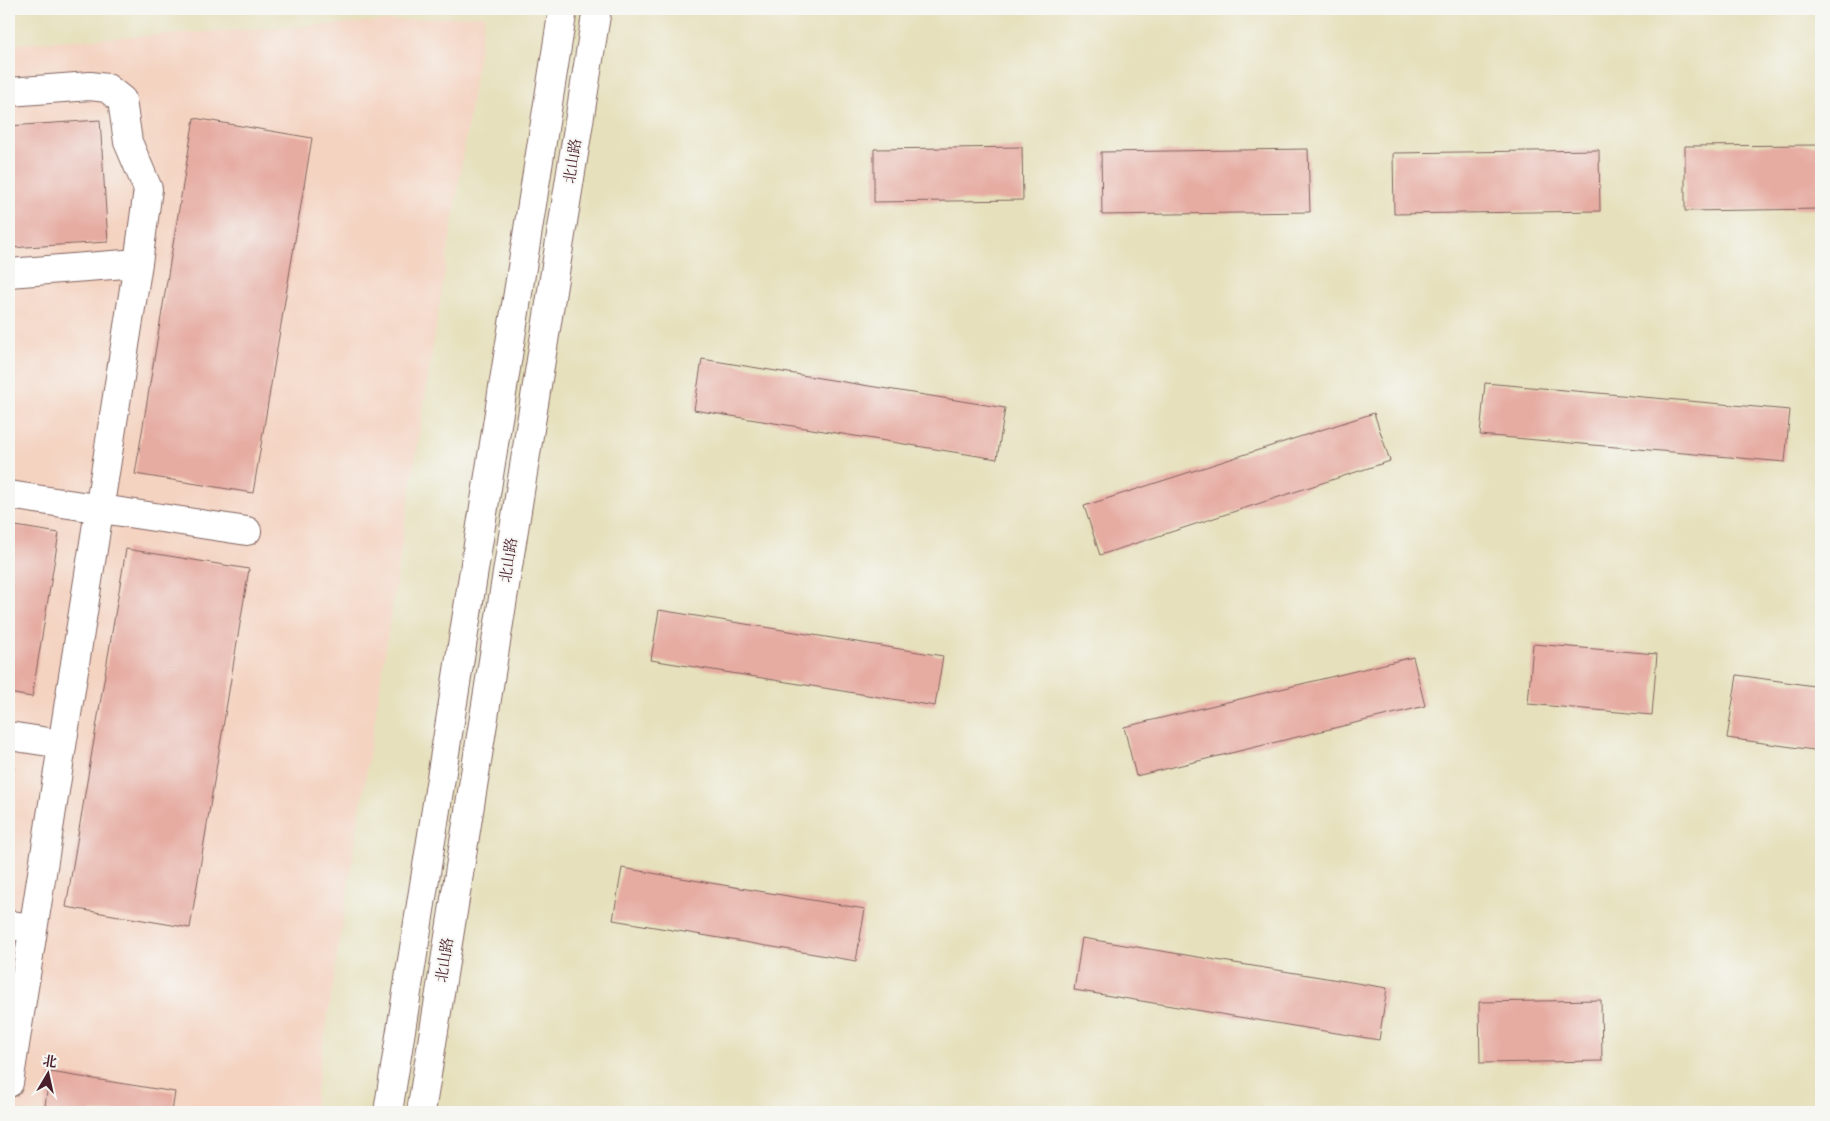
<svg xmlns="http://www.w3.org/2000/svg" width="1830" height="1121" font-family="'IM FELL English','Noto Serif SC',serif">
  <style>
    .built { fill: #f4d3c1 }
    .building { fill: #e6aca2 }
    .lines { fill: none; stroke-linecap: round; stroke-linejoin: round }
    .minor-casing { stroke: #81635e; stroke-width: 30 }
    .minor { stroke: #fff; stroke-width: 28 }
    .labels { text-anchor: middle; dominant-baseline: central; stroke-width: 4; stroke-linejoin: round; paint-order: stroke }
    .street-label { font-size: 15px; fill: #4a1f2b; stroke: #f6f6f2 }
  </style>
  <rect width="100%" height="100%" fill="#f6f6f2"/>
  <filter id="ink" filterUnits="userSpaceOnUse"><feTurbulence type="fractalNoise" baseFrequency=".02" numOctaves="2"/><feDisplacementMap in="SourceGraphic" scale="10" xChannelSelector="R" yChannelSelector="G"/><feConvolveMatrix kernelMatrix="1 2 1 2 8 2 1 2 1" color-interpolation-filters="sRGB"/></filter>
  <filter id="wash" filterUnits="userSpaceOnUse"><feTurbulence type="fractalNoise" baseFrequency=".0096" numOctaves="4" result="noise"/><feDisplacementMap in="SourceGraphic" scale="20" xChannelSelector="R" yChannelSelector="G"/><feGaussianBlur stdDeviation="1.12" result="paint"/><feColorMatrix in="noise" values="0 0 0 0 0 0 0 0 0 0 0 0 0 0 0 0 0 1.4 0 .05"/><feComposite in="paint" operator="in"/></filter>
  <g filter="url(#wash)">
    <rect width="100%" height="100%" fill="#e6e0bc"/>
    <path class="built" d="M 485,15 L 313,1112 L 9,1112 L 9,44 Z"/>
    <g id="blocks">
      <path class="building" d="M 194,118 L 312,138 L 253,493 L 135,474 Z
        M 100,120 L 108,242 L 9,248 L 9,126 Z
        M 1821,145 L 1821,209 L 1685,211 L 1685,146 Z
        M 1022,147 L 1023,200 L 874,202 L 874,149 Z
        M 1308,149 L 1310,212 L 1102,215 L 1101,152 Z
        M 1599,150 L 1600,211 L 1394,214 L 1393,153 Z
        M 702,359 L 1005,408 L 997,459 L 694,410 Z
        M 1485,383 L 1790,410 L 1785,462 L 1480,435 Z
        M 1374,413 L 1390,461 L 1100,555 L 1084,506 Z
        M 9,525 L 59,533 L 32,697 L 9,693 Z
        M 126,549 L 249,569 L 190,928 L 66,907 Z
        M 659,610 L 943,656 L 935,706 L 651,660 Z
        M 1533,644 L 1657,654 L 1652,715 L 1528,704 Z
        M 1413,657 L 1425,706 L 1136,776 L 1124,727 Z
        M 1737,675 L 1821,687 L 1821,751 L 1727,738 Z
        M 9,767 L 14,768 L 10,797 L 9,797 Z
        M 622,868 L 865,909 L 856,961 L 613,920 Z
        M 1082,938 L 1387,988 L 1379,1040 L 1074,990 Z
        M 1601,1000 L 1602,1061 L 1480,1063 L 1479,1002 Z
        M 50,1072 L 175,1092 L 172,1112 L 44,1112 Z"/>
    </g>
  </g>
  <g filter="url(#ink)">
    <use href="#blocks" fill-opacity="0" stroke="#81635e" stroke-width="1"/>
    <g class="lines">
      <defs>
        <path id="minor" d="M 9,92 L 90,86 L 107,88 L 122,100 L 128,142 L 148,189 L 138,263 L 9,1083
          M 9,273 L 138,263
          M 9,495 L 247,531
          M 9,736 L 62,744
          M 9,925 L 33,928
          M 388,1112 L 563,9
          M 421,1112 L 597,9"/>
      </defs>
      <use href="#minor" class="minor-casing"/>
      <use href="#minor" class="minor"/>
    </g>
  </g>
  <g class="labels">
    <g class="street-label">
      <text transform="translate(573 161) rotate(-81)">北山路</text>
      <text transform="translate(509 560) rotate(-81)">北山路</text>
      <text transform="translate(445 960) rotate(-81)">北山路</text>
    </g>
  </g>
  <rect width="1830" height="1121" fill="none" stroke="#f6f6f2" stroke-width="30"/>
  <g transform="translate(48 1074) rotate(9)" stroke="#f6f6f2" stroke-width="4" paint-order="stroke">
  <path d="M0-4L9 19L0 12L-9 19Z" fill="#4a1f2b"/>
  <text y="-8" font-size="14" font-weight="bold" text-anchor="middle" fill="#4a1f2b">北</text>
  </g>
</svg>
